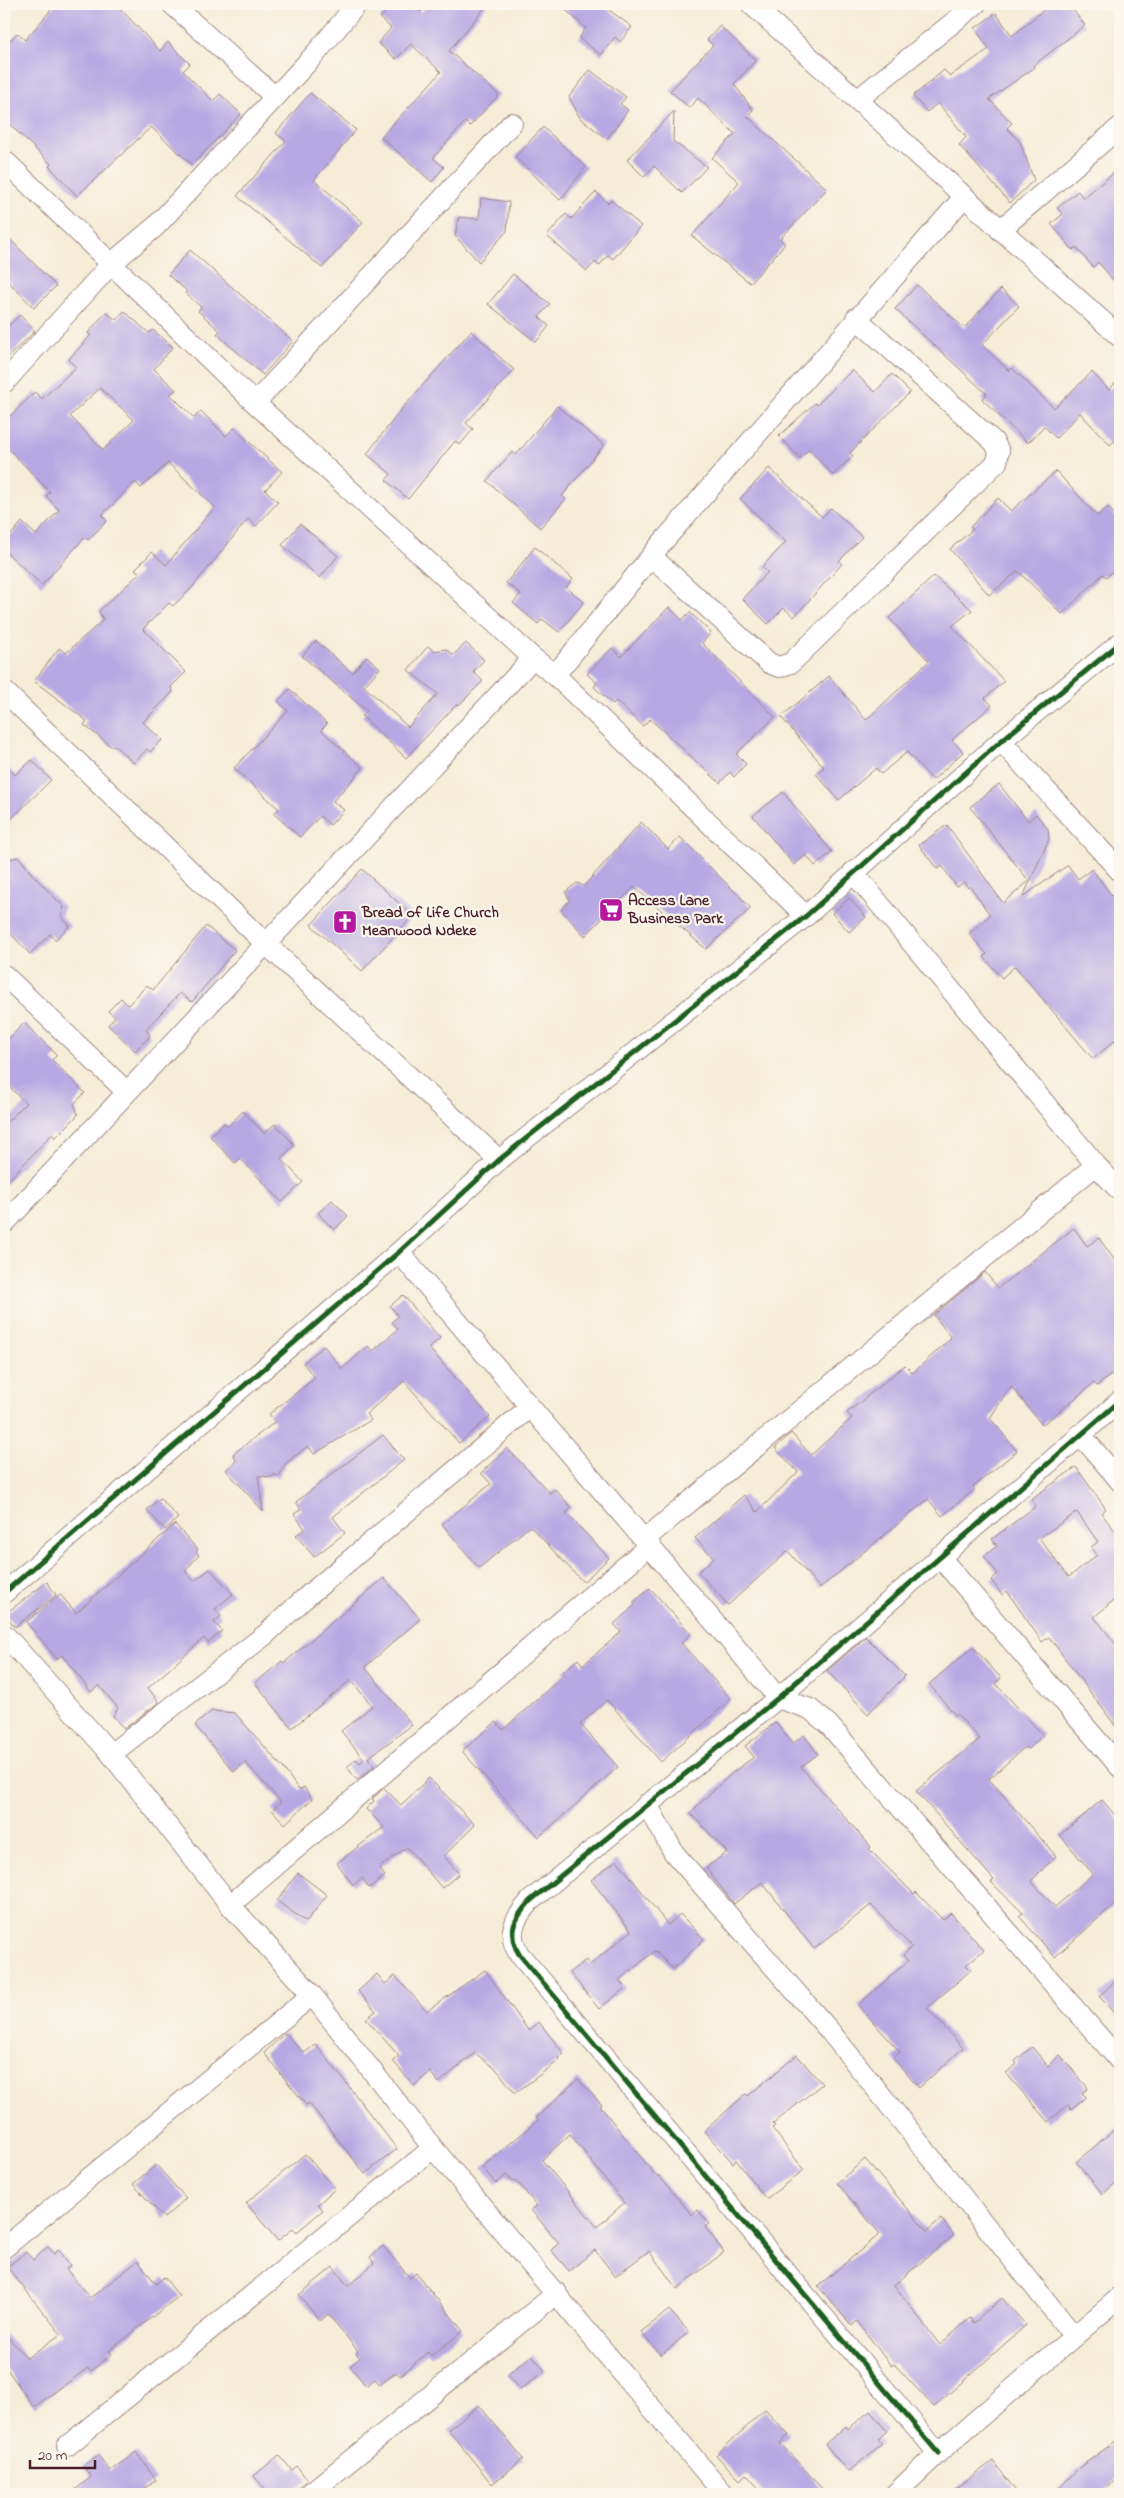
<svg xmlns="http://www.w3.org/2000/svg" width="1124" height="2498" font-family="'Indie Flower',sans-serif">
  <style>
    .building { fill: #b6a9e3; fill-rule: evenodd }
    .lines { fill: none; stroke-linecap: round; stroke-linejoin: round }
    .street-casing { stroke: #a08682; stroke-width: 22 }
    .street { stroke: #fff; stroke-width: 20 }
    .cycleway-casing { stroke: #fbf7ec; stroke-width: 8 }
    .cycleway { stroke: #1b5e20; stroke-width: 5 }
    .labels { text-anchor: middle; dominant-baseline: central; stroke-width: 4.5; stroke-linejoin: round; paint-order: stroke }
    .poi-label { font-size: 16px; font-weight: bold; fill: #4a1f2b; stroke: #fbf7ec; text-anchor: start }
  </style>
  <rect width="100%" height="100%" fill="#fbf7ec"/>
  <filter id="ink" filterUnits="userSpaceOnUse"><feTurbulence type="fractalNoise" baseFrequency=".02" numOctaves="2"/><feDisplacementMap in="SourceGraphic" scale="10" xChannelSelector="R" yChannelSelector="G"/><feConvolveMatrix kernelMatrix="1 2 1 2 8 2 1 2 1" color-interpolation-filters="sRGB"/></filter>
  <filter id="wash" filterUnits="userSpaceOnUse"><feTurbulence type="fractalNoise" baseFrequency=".0096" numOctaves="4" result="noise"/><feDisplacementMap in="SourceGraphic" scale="20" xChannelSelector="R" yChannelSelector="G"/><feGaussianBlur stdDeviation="1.12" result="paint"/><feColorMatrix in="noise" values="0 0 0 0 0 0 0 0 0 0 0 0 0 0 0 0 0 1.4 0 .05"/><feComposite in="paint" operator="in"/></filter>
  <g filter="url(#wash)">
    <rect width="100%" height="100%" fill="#f5edd8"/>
    <g id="blocks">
      <path class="building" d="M 56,4 L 116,4 L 160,51 L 168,42 L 190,64 L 183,71 L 213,101 L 220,94 L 241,114 L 192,165 L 151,127 L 77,196 L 49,166 L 51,164 L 4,119 L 4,47 L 17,33 L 25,40 Z
        M 392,4 L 412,4 L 421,12 L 427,4 L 488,4 L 449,51 L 499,95 L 470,126 L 465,122 L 433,158 L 444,167 L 432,182 L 381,137 L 441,72 L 411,44 L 396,59 L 378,43 L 391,28 L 380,18 Z
        M 559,4 L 601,4 L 632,27 L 620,42 L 615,37 L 601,55 L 579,38 L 586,28 Z
        M 1051,4 L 1068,4 L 1085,25 L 1033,66 L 1034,68 L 989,99 L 1012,123 L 1007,128 L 1020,142 L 1034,180 L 1010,203 L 959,145 L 966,137 L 938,103 L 927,112 L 913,96 L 944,70 L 950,76 L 989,49 L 975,28 L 996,13 L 1012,36 Z
        M 720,26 L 756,60 L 734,84 L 753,110 L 747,116 L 827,189 L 780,239 L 785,244 L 750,283 L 692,236 L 739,182 L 712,158 L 735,134 L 698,98 L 690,108 L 670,91 L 713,45 L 707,40 Z
        M 590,70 L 626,97 L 620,104 L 628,110 L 607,139 L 580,118 L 569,97 Z
        M 310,93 L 356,130 L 314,180 L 363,222 L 322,268 L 237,196 L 286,141 L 276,133 Z
        M 674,111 L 673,141 L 707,167 L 682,193 L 654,166 L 644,177 L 627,160 Z
        M 543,127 L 586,167 L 560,200 L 515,157 Z
        M 1120,168 L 1120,288 L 1098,262 L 1093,267 L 1076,247 L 1073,250 L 1051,224 L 1063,214 L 1057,208 L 1078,191 L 1083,198 Z
        M 596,192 L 608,203 L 611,200 L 641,226 L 613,259 L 608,255 L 599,266 L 595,262 L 587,271 L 547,236 L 566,214 L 571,219 Z
        M 481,198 L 509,202 L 507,231 L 479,262 L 455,236 L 459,217 L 479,219 Z
        M 4,233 L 56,286 L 34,308 L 4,277 Z
        M 190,250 L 293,341 L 263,375 L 217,334 L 220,331 L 198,311 L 201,307 L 185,293 L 187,291 L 168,275 Z
        M 513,274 L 550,304 L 539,317 L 549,326 L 536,342 L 488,304 Z
        M 917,285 L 964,328 L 1001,289 L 1019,306 L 982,345 L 1009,371 L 1012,368 L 1054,408 L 1092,372 L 1109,390 L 1120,378 L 1120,436 L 1110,445 L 1080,413 L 1056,438 L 1044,426 L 1028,443 L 982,399 L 987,394 L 895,309 Z
        M 124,311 L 149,333 L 153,330 L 173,347 L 154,369 L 176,390 L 170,394 L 194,418 L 201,411 L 226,436 L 234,428 L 282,472 L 265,490 L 278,502 L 256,526 L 248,519 L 190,590 L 173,606 L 169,603 L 143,629 L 186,672 L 171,687 L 173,692 L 143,722 L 162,740 L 150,752 L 147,749 L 134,763 L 114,745 L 112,747 L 84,725 L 87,721 L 34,681 L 59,648 L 66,653 L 103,620 L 99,611 L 140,573 L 135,569 L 152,552 L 166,565 L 215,507 L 168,463 L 141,488 L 135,482 L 102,515 L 107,521 L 88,540 L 85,537 L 42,585 L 4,550 L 4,543 L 22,522 L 36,535 L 59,510 L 46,496 L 50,492 L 4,444 L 4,422 L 35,392 L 42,399 L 76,367 L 68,360 L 91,335 L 88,333 L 106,312 L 116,320 ZM 100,388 L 134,420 L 103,450 L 70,416 Z
        M 20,315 L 35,331 L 4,361 L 4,330 Z
        M 471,331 L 514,370 L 466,423 L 473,429 L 460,445 L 455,441 L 408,499 L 386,480 L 391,474 L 367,454 L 400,411 Z
        M 852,370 L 875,392 L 892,374 L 910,392 L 850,453 L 853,456 L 833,475 L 809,449 L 800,458 L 779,436 L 815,403 L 817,405 Z
        M 557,406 L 604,445 L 562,496 L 566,499 L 540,528 L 487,481 L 512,452 L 516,455 Z
        M 769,468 L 822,517 L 831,508 L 862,537 L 839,561 L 842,564 L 794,617 L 784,608 L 768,624 L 742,599 L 768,572 L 762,567 L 786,542 L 740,499 Z
        M 1056,471 L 1097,516 L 1108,507 L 1120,521 L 1120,565 L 1106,577 L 1103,574 L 1062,614 L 1018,571 L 989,595 L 950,549 L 973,529 L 970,527 L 998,498 L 1011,511 Z
        M 300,524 L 338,556 L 320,578 L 282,545 Z
        M 535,547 L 573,579 L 566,587 L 584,602 L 559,632 L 542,619 L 538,624 L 513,603 L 521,594 L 506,583 Z
        M 934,576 L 972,610 L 952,626 L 1004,681 L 985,698 L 992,705 L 952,740 L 963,752 L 933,780 L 907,752 L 881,774 L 876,768 L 839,800 L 816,774 L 824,767 L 781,717 L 829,676 L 866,720 L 929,661 L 889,618 Z
        M 669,607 L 682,620 L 690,612 L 711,633 L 702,643 L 775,717 L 736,754 L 746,764 L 734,777 L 730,772 L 720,783 L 650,719 L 643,726 L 616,701 L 613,704 L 594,687 L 597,683 L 587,674 L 612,648 L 621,657 Z
        M 316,641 L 352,673 L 367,656 L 380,668 L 364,686 L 408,727 L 438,694 L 408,670 L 428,646 L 434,651 L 446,649 L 453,655 L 466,643 L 484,660 L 473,672 L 483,681 L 459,705 L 457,704 L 406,758 L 362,716 L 367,711 L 302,656 Z
        M 290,689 L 327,724 L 321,730 L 363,768 L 333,801 L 344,810 L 330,825 L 320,816 L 300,837 L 274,814 L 279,809 L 234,768 L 288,711 L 278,701 Z
        M 32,760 L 51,780 L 4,826 L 4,763 L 15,775 Z
        M 999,784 L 1028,821 L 1036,814 L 1048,829 L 1049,839 L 1023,897 L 1068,865 L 1078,879 L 1092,869 L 1120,907 L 1120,1036 L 1093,1059 L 1015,966 L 1002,978 L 984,957 L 987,954 L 969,934 L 990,915 L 970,886 L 968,888 L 964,882 L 957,887 L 942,866 L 937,869 L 919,845 L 947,825 L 1003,903 L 1029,881 L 970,807 Z
        M 783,792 L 832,852 L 815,866 L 806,855 L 794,865 L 753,816 Z
        M 641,822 L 668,849 L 680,837 L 751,908 L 706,949 L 634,887 L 585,936 L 561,910 L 570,900 L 565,892 L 577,883 L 584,886 Z
        M 19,857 L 31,873 L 64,907 L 61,916 L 70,926 L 55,940 L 50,934 L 30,954 L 4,927 L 4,860 Z
        M 362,869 L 413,916 L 362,971 L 311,925 Z
        M 849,898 L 866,917 L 849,932 L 832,913 Z
        M 206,926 L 235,950 L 192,1002 L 180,993 L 146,1029 L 150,1036 L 135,1051 L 108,1025 L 115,1017 L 108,1011 L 121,998 L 128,1005 L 147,985 L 153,990 Z
        M 24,1023 L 57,1055 L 52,1060 L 85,1093 L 74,1104 L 78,1115 L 55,1138 L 52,1134 L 4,1185 L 4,1125 L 26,1103 L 4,1082 L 4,1044 Z
        M 243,1111 L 264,1133 L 275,1124 L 295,1145 L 281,1158 L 303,1182 L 282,1202 L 240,1158 L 235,1163 L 210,1136 L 224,1123 L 228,1126 Z
        M 332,1200 L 348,1216 L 334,1230 L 318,1213 Z
        M 1074,1228 L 1087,1246 L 1099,1238 L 1120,1268 L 1120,1368 L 1097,1386 L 1094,1383 L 1042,1425 L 1011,1386 L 990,1418 L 1017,1451 L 973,1487 L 975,1489 L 942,1516 L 928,1499 L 820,1588 L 788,1551 L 728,1605 L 698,1572 L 714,1558 L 695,1538 L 744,1495 L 757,1512 L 798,1472 L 775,1448 L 791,1433 L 811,1455 L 852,1418 L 847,1413 L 905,1365 L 913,1373 L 951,1338 L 934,1315 L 985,1272 L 998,1288 Z
        M 403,1295 L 440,1338 L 429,1348 L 490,1417 L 459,1443 L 404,1381 L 366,1414 L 371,1420 L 314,1454 L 308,1446 L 286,1463 L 278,1478 L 275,1474 L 272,1477 L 258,1476 L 263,1511 L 226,1470 L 236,1461 L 233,1454 L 275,1422 L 269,1414 L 315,1378 L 303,1363 L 324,1346 L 342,1369 L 368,1346 L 373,1351 L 398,1329 L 392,1322 L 398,1316 L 390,1306 Z
        M 383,1435 L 404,1460 L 333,1517 L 345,1533 L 314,1557 L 296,1535 L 305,1529 L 294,1514 L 301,1509 L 296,1502 Z
        M 507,1448 L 550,1493 L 555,1489 L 572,1508 L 566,1513 L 609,1558 L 583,1582 L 530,1526 L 479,1568 L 442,1524 L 491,1484 L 481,1473 Z
        M 1076,1467 L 1106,1509 L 1101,1513 L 1120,1537 L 1120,1595 L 1094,1617 L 1120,1649 L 1120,1732 L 1049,1637 L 1042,1642 L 1007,1591 L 1002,1595 L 991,1580 L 998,1574 L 984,1556 L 997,1546 L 992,1539 L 1036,1506 L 1031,1499 ZM 1077,1512 L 1098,1542 L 1091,1547 L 1097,1555 L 1069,1577 L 1039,1538 Z
        M 160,1498 L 178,1518 L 165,1530 L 147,1510 Z
        M 175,1524 L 198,1550 L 196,1552 L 199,1555 L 185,1571 L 194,1581 L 210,1569 L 233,1594 L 215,1609 L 221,1616 L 214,1622 L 222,1631 L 208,1643 L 204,1638 L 148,1688 L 159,1702 L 124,1729 L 113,1716 L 118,1708 L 99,1685 L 91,1692 L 62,1655 L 57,1659 L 26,1622 L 60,1594 L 76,1613 Z
        M 384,1578 L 420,1619 L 365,1667 L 412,1725 L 368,1758 L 374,1766 L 357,1780 L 347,1767 L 356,1759 L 360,1763 L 364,1759 L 341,1731 L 372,1706 L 351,1680 L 292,1728 L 255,1683 L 282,1661 L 284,1663 Z
        M 47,1582 L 56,1595 L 15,1627 L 5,1614 Z
        M 650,1588 L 691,1634 L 681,1643 L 731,1699 L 661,1762 L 607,1700 L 580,1724 L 618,1767 L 539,1837 L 462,1751 L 496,1722 L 503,1730 L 565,1674 L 563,1672 L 578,1659 L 583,1665 L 621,1632 L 614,1624 L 635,1605 L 633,1603 Z
        M 866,1637 L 905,1676 L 868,1714 L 827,1671 Z
        M 973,1647 L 1001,1678 L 995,1683 L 1043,1735 L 1028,1749 L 1025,1747 L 989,1779 L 1056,1856 L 1031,1881 L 1055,1907 L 1093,1874 L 1060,1835 L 1102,1800 L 1120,1821 L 1120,1899 L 1055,1957 L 1019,1916 L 1023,1913 L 991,1882 L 994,1880 L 916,1791 L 980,1739 L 957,1714 L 956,1716 L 929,1684 Z
        M 212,1711 L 235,1713 L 284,1769 L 299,1790 L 304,1787 L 312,1799 L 285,1824 L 272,1810 L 281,1802 L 245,1762 L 234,1772 L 195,1725 Z
        M 776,1722 L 792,1744 L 804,1735 L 818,1754 L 801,1767 L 871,1847 L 869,1849 L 914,1894 L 916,1892 L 943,1920 L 951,1913 L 984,1950 L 966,1965 L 971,1970 L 927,2008 L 963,2048 L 919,2088 L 893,2058 L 900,2052 L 858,2005 L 908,1961 L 903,1955 L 912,1947 L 871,1905 L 814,1949 L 762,1882 L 734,1904 L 706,1868 L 727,1852 L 690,1813 L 733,1772 L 754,1757 L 745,1746 Z
        M 429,1778 L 475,1825 L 444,1856 L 459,1874 L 442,1888 L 407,1847 L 379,1868 L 385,1876 L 369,1888 L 362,1878 L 353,1885 L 337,1863 L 384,1827 L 366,1809 L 374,1801 L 372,1799 L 384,1788 L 401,1805 Z
        M 617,1860 L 668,1925 L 680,1914 L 704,1939 L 673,1969 L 655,1951 L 619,1980 L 625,1988 L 599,2009 L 570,1973 L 586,1960 L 590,1965 L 631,1931 L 591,1880 Z
        M 298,1873 L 327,1895 L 306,1922 L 277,1901 Z
        M 485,1970 L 528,2030 L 539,2022 L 564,2054 L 558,2058 L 560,2060 L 515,2093 L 497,2070 L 475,2053 L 439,2083 L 430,2072 L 414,2086 L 393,2061 L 399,2056 L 366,2019 L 376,2011 L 358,1991 L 377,1974 L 385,1984 L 395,1976 L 427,2011 Z
        M 1120,1977 L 1120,2020 L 1099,1996 Z
        M 285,2033 L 304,2053 L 316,2044 L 397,2149 L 365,2174 L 309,2103 L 306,2105 L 264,2053 Z
        M 1032,2047 L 1048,2066 L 1060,2055 L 1088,2088 L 1082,2093 L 1086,2097 L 1071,2109 L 1068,2105 L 1048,2122 L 1006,2073 L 1017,2064 L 1015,2061 Z
        M 797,2055 L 822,2084 L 773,2124 L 775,2126 L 772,2128 L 804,2170 L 766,2199 L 736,2160 L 733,2163 L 704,2131 L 746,2094 L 748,2096 Z
        M 578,2079 L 602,2105 L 600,2106 L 656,2176 L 658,2175 L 692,2215 L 698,2210 L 709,2224 L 705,2227 L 724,2252 L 677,2289 L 649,2251 L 615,2276 L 595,2250 L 569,2271 L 551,2250 L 559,2243 L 531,2210 L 537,2206 L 519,2184 L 506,2175 L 496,2184 L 482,2167 L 538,2120 L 536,2118 ZM 570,2134 L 624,2203 L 597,2227 L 542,2160 Z
        M 1120,2125 L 1120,2179 L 1103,2194 L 1076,2162 Z
        M 305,2154 L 335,2189 L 318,2204 L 323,2210 L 297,2232 L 293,2228 L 278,2241 L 246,2203 Z
        M 865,2159 L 927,2231 L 941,2219 L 954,2235 L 894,2285 L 940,2345 L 970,2318 L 974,2323 L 1002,2298 L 1026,2325 L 934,2407 L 894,2364 L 891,2366 L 857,2321 L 852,2326 L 818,2286 L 880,2234 L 837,2183 Z
        M 156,2165 L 186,2198 L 164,2218 L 133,2184 Z
        M 383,2246 L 410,2278 L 416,2273 L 463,2331 L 431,2356 L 428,2352 L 400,2376 L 396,2372 L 380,2385 L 375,2379 L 366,2386 L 350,2366 L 360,2358 L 356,2353 L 358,2351 L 328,2314 L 320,2321 L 299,2295 L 333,2267 L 348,2286 L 374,2263 L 370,2257 Z
        M 48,2247 L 54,2254 L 58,2250 L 70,2266 L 66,2269 L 90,2298 L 138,2261 L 156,2284 L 164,2277 L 179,2296 L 109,2351 L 112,2354 L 91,2371 L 88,2368 L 34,2407 L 4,2365 L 4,2333 L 27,2358 L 61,2334 L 7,2267 L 26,2252 L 33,2260 Z
        M 669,2310 L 689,2332 L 661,2355 L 641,2332 Z
        M 532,2355 L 545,2371 L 520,2390 L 507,2375 Z
        M 479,2405 L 523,2459 L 492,2484 L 448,2430 Z
        M 765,2410 L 789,2435 L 780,2443 L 827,2494 L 764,2494 L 746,2474 L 740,2480 L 716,2455 Z
        M 870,2411 L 887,2431 L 878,2439 L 882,2444 L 848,2472 L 825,2444 L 846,2426 L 848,2429 Z
        M 1120,2438 L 1120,2476 L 1101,2494 L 1053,2494 L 1080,2467 Z
        M 136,2452 L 156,2480 L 137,2494 L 70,2494 L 91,2477 L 83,2466 L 98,2455 L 110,2471 Z
        M 279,2455 L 292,2470 L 297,2466 L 307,2480 L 290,2494 L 269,2494 L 254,2476 Z
        M 993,2461 L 1018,2494 L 949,2494 Z"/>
    </g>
  </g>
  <g filter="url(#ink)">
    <use href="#blocks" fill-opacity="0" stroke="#a08682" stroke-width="1"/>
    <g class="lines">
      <defs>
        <path id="street" d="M 172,4 L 275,97
          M 751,4 L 1120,337
          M 857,100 L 976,4
          M 4,160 L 255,403 L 533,658 L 555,675 L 806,916
          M 1000,230 L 1120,127
          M 4,383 L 112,263 L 155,227 L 317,52 L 357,4
          M 255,403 L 512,123
          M 651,556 L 769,663 L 779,667 L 791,663 L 997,462 L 999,451 L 994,442 L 856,318
          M 555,675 L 661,544 L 964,197
          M 4,691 L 266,944 L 499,1160
          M 1001,741 L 1120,871
          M 853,872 L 1096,1165 L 1120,1191
          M 4,975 L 127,1092
          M 4,1224 L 533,658
          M 399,1252 C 524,1402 653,1548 778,1698 L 810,1709 L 829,1725 L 1120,2061
          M 1080,1434 L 1120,1481
          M 645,1539 L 1096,1165
          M 939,1556 L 1120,1767
          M 4,1593 L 399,1252 L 499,1160 L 806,916 L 1001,741 L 1120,643
          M 4,1634 L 111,1754 L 230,1905 L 312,1995 L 433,2148 L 724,2494
          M 111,1754 L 265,1635 L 304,1599 L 529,1408
          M 647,1804 L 674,1853 L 829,2030 L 1073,2335
          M 230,1905 L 650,1545
          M 4,2248 L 312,1995
          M 67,2446 L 433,2148
          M 938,2453 L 519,1954 C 506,1933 515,1918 530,1901 L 778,1698 L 1120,1401
          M 309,2494 L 557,2293
          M 895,2494 L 938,2453 L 1120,2297"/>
      </defs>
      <use href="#street" class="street-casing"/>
      <use href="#street" class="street"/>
      <defs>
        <path id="cycleway" d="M 4,1593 L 399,1252 L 499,1160 L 806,916 L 1001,741 L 1120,643
          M 938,2453 L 519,1954 C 506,1933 515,1918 530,1901 L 778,1698 L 1120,1401"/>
      </defs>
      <use href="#cycleway" class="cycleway-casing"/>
      <use href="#cycleway" class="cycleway"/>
    </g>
  </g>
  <defs>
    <symbol id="supermarket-square" viewBox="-11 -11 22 22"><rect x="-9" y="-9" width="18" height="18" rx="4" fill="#b5179e" stroke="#fbf7ec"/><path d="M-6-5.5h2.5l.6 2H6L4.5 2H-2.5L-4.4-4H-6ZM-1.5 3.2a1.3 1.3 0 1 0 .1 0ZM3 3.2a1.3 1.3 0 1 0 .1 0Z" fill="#fff"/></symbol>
    <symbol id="church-square" viewBox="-11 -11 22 22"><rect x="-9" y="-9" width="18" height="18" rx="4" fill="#b5179e" stroke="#fbf7ec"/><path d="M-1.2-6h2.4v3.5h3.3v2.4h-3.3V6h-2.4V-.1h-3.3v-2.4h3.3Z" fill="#fff"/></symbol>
  </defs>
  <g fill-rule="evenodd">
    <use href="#supermarket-square" x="597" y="896" width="28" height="28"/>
    <use href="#church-square" x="331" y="908" width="28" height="28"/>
  </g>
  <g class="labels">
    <g class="poi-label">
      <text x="628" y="901">Access Lane<tspan x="628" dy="18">Business Park</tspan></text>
      <text x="362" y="913">Bread of Life Church<tspan x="362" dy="18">Meanwood Ndeke</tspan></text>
    </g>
  </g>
  <rect width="1124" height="2498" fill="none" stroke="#fbf7ec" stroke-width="20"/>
  <path d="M30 2460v8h65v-8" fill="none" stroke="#4a1f2b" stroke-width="2.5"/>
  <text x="38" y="2460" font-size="15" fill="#4a1f2b" stroke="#fbf7ec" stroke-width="4" paint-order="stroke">20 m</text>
</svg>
